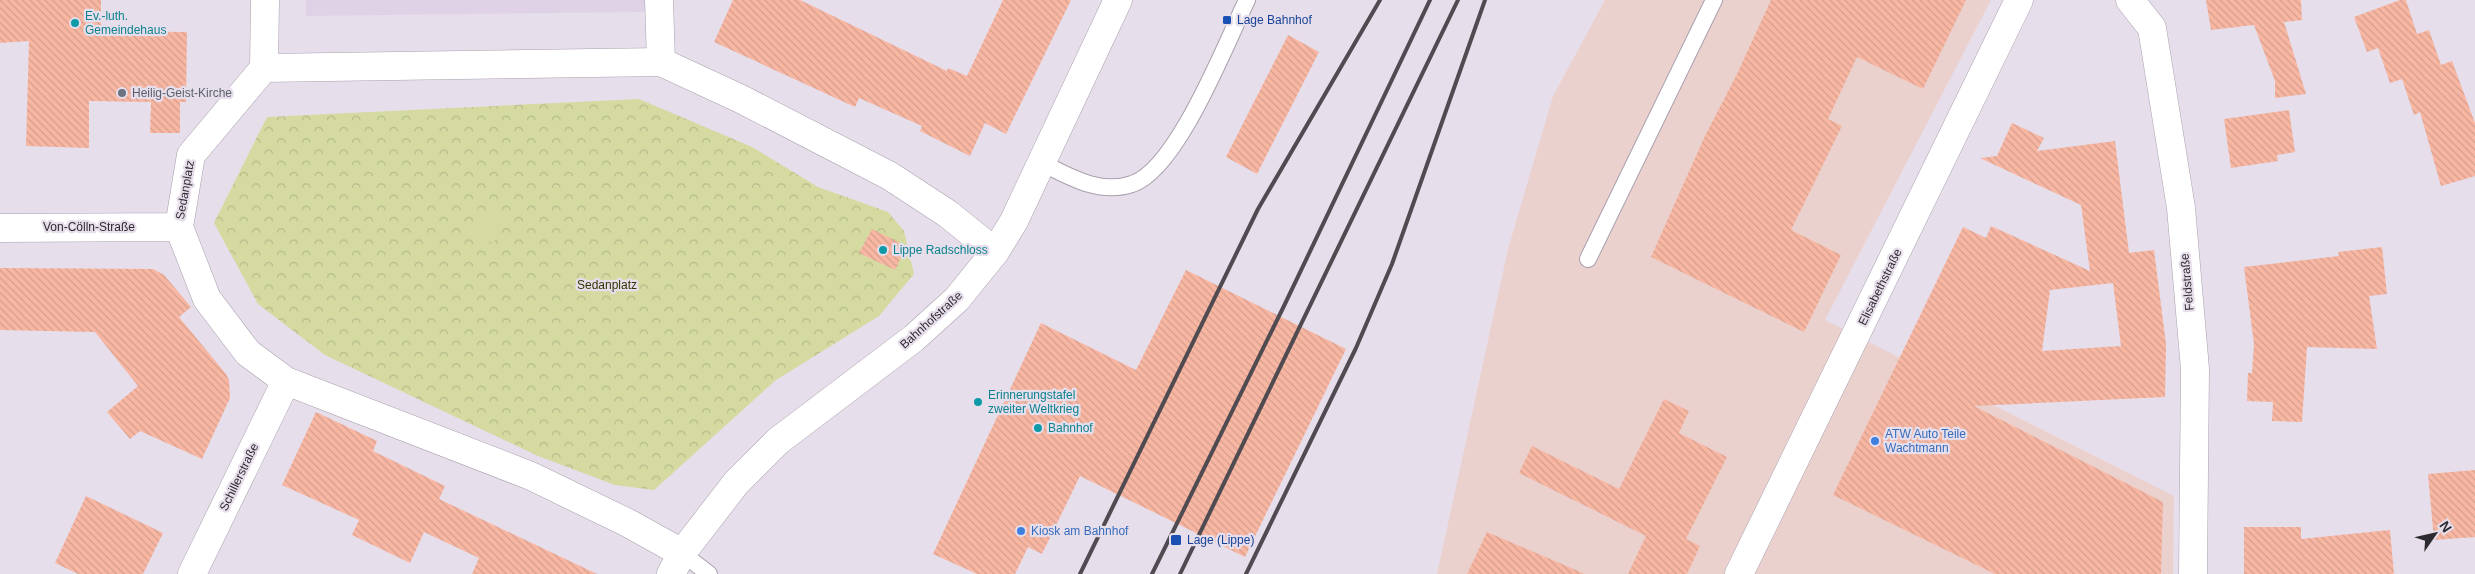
<svg xmlns="http://www.w3.org/2000/svg" width="2475" height="574" font-family="Arial,sans-serif">
  <style>
    .commercial { fill: #ebd1ce }
    .built { fill: #dfd2e6 }
    .park { fill: url(#park-crowns) }
    .garden { fill: #d4daa0 }
    .building { fill: url(#building-back-hatch); fill-rule: evenodd }
    .lines { fill: none; stroke-linecap: round; stroke-linejoin: round }
    .lane-casing { stroke: #a9a0ad; stroke-width: 18 }
    .street-casing { stroke: #a9a0ad; stroke-width: 29 }
    .secondary-casing { stroke: #a9a0ad; stroke-width: 29 }
    .lane { stroke: #fff; stroke-width: 16 }
    .street { stroke: #fff; stroke-width: 28 }
    .secondary { stroke: #fff; stroke-width: 28 }
    .rail { stroke: #4f4b51; stroke-width: 4 }
    .transit-dot { fill: #1a4fb4; stroke: #e7deeb; stroke-width: 2 }
    .culture-dot { fill: #0f9aa8; stroke: #e7deeb; stroke-width: 2 }
    .worship-dot { fill: #6b7280; stroke: #e7deeb; stroke-width: 2 }
    .shop-dot { fill: #3f7fe0; stroke: #e7deeb; stroke-width: 2 }
    .labels { text-anchor: middle; dominant-baseline: central; stroke-width: 4.5; stroke-linejoin: round; paint-order: stroke }
    .culture-label { font-size: 12px; fill: #0d838f; stroke: #e7deeb; text-anchor: start }
    .transit-label { font-size: 12px; fill: #164399; stroke: #e7deeb; text-anchor: start }
    .worship-label { font-size: 12px; fill: #5b616d; stroke: #e7deeb; text-anchor: start }
    .street-label { font-size: 12px; fill: #2e2b30; stroke: #e7deeb }
    .park-label { font-size: 12px; fill: #333504; stroke: #e7deeb }
    .shop-label { font-size: 12px; fill: #366cbe; stroke: #e7deeb; text-anchor: start }
  </style>
  <defs>
    <pattern id="park-crowns" width="20" height="18" patternUnits="userSpaceOnUse" patternTransform="scale(1.25)"><rect width="20" height="18" fill="#d4daa0"/><path d="M2 6a3 3 0 1 1 6 0M12 15a3 3 0 1 1 6 0" fill="none" stroke="#b6bb8a"/></pattern>
    <pattern id="building-back-hatch" width="6" height="6" patternUnits="userSpaceOnUse" patternTransform="scale(1.25)"><rect width="6" height="6" fill="#f8b7a3"/><path d="M-1 5l2 2M0 0l6 6M5-1l2 2" fill="none" stroke="#d59e8d"/></pattern>
  </defs>
  <rect width="100%" height="100%" fill="#e7deeb"/>
  <path class="commercial" d="M 1605,0 L 1991,0 L 1825,320 L 2174,496 L 2173,574 L 1437,574 L 1508,249 L 1553,96 Z"/>
  <path class="built" d="M 306,0 L 645,0 L 645,12 L 306,16 Z"/>
  <path class="park" d="M 639,99 L 752,147 L 818,187 L 888,212 L 904,231 L 914,274 L 879,316 L 776,380 L 654,490 L 615,485 L 538,456 L 325,355 L 258,304 L 214,223 L 267,117 Z"/>
  <path class="garden" d="M 478,208 L 503,217 L 494,243 L 469,234 Z"/>
  <path class="building" d="M 0,0 L 101,0 L 101,31 L 187,32 L 186,102 L 180,102 L 180,133 L 150,133 L 151,102 L 89,101 L 89,148 L 26,146 L 29,41 L 0,43 Z
    M 733,0 L 800,0 L 947,71 L 948,68 L 967,76 L 1003,0 L 1071,0 L 1006,134 L 985,123 L 970,156 L 920,131 L 922,126 L 859,98 L 855,107 L 714,42 Z
    M 1771,0 L 1966,0 L 1923,89 L 1857,57 L 1828,119 L 1842,126 L 1791,230 L 1841,255 L 1804,332 L 1651,257 L 1704,138 L 1737,74 Z
    M 2206,0 L 2301,0 L 2302,20 L 2284,22 L 2306,94 L 2275,98 L 2275,81 L 2254,25 L 2211,30 Z
    M 2400,0 L 2406,0 L 2417,34 L 2429,30 L 2441,65 L 2452,61 L 2475,123 L 2475,176 L 2441,186 L 2420,112 L 2414,115 L 2402,79 L 2390,83 L 2378,48 L 2367,52 L 2354,17 Z
    M 1288,35 L 1319,52 L 1257,174 L 1226,157 Z
    M 2289,110 L 2295,152 L 2277,155 L 2278,161 L 2231,168 L 2224,119 Z
    M 2012,123 L 2044,138 L 2037,151 L 2115,141 L 2129,253 L 2154,250 L 2166,344 L 2165,397 L 1974,406 L 2163,502 L 2161,574 L 1995,574 L 1833,495 L 1963,227 L 1986,238 L 1991,226 L 2090,271 L 2081,205 L 1980,158 L 1997,156 ZM 2113,283 L 2121,346 L 2042,351 L 2050,290 Z
    M 872,229 L 906,246 L 895,270 L 859,253 Z
    M 2382,247 L 2387,294 L 2369,296 L 2377,349 L 2307,347 L 2302,422 L 2272,421 L 2273,402 L 2247,401 L 2248,373 L 2252,373 L 2254,344 L 2244,267 L 2339,256 L 2338,252 Z
    M 0,268 L 153,269 L 164,275 L 191,307 L 179,317 L 226,374 L 229,380 L 230,398 L 202,459 L 140,431 L 130,439 L 107,412 L 138,386 L 95,332 L 0,330 Z
    M 1186,270 L 1346,349 L 1245,557 L 1080,476 L 1042,554 L 1028,547 L 1015,574 L 977,574 L 933,554 L 1041,323 L 1136,370 Z
    M 1664,399 L 1689,411 L 1679,433 L 1727,457 L 1686,539 L 1700,546 L 1687,574 L 1628,574 L 1646,536 L 1519,473 L 1532,446 L 1619,489 Z
    M 316,412 L 377,441 L 373,451 L 445,486 L 439,499 L 597,574 L 472,574 L 479,558 L 424,532 L 410,563 L 352,535 L 359,520 L 282,485 Z
    M 2475,470 L 2475,537 L 2434,540 L 2428,474 Z
    M 86,496 L 163,533 L 143,574 L 78,574 L 55,563 Z
    M 2244,527 L 2301,527 L 2301,539 L 2390,530 L 2394,574 L 2244,574 Z
    M 1487,532 L 1585,574 L 1467,574 Z"/>
  <g class="lines">
    <defs>
      <path id="lane" d="M 1042,163 C 1070,177 1100,195 1132,184 C 1177,170 1226,43 1247,0
        M 1588,259 L 1714,0
        M 682,553 L 709,574"/>
      <path id="street" d="M 659,0 L 661,62
        M 2130,0 L 2152,28 L 2181,208 L 2195,369 L 2193,574
        M 264,68 L 265,0
        M 0,228 L 179,227
        M 682,553 L 628,523 L 531,476 L 286,381 L 248,353 L 207,299 L 179,227 L 191,155 L 264,68 L 661,62 L 741,99 L 890,176 L 948,214 L 995,252
        M 192,574 L 286,381
        M 1739,574 L 2019,0"/>
      <path id="secondary" d="M 671,574 L 682,553 L 736,483 L 778,441 L 914,338 L 957,299 L 995,252 L 1014,221 L 1118,0"/>
    </defs>
    <use href="#lane" class="lane-casing"/>
    <use href="#street" class="street-casing"/>
    <use href="#secondary" class="secondary-casing"/>
    <use href="#lane" class="lane"/>
    <use href="#street" class="street"/>
    <use href="#secondary" class="secondary"/>
    <path class="rail" d="M 1080,574 L 1258,209 L 1380,0
      M 1152,574 L 1283,308 L 1430,0
      M 1180,574 L 1458,0
      M 1246,574 L 1356,348 L 1392,264 L 1485,0"/>
  </g>
  <g class="transit-dot">
    <rect x="1222" y="15" width="10" height="10" rx="2.5"/>
    <rect x="1170" y="534" width="12" height="12" rx="2.5"/>
  </g>
  <g class="culture-dot">
    <circle cx="75" cy="23" r="5"/>
    <circle cx="883" cy="250" r="5"/>
    <circle cx="978" cy="402" r="5"/>
    <circle cx="1038" cy="428" r="5"/>
  </g>
  <circle class="worship-dot" cx="122" cy="93" r="5"/>
  <g class="shop-dot">
    <circle cx="1875" cy="441" r="5"/>
    <circle cx="1021" cy="531" r="5"/>
  </g>
  <g class="labels">
    <g class="culture-label">
      <text x="85" y="16">Ev.-luth.<tspan x="85" dy="14">Gemeindehaus</tspan></text>
      <text x="893" y="250">Lippe Radschloss</text>
      <text x="988" y="395">Erinnerungstafel<tspan x="988" dy="14">zweiter Weltkrieg</tspan></text>
      <text x="1048" y="428">Bahnhof</text>
    </g>
    <g class="transit-label">
      <text x="1237" y="20">Lage Bahnhof</text>
      <text x="1187" y="540">Lage (Lippe)</text>
    </g>
    <g class="worship-label">
      <text x="132" y="93">Heilig-Geist-Kirche</text>
    </g>
    <g class="street-label">
      <text transform="translate(185 190) rotate(-80)">Sedanplatz</text>
      <text x="89" y="227">Von-Cölln-Straße</text>
      <text transform="translate(2187 282) rotate(-95)">Feldstraße</text>
      <text transform="translate(1880 287) rotate(-64)">Elisabethstraße</text>
      <text transform="translate(931 320) rotate(-42)">Bahnhofstraße</text>
      <text transform="translate(239 477) rotate(-64)">Schillerstraße</text>
    </g>
    <g class="park-label">
      <text x="607" y="285">Sedanplatz</text>
    </g>
    <g class="shop-label">
      <text x="1885" y="434">ATW Auto Teile<tspan x="1885" dy="14">Wachtmann</tspan></text>
      <text x="1031" y="531">Kiosk am Bahnhof</text>
    </g>
  </g>
  <g transform="translate(2435 534) rotate(56)" stroke="#e7deeb" stroke-width="4" paint-order="stroke">
  <path d="M0-4L9 19L0 12L-9 19Z" fill="#2e2b30"/>
  <text y="-8" font-size="14" font-weight="bold" text-anchor="middle" fill="#2e2b30">N</text>
  </g>
</svg>
